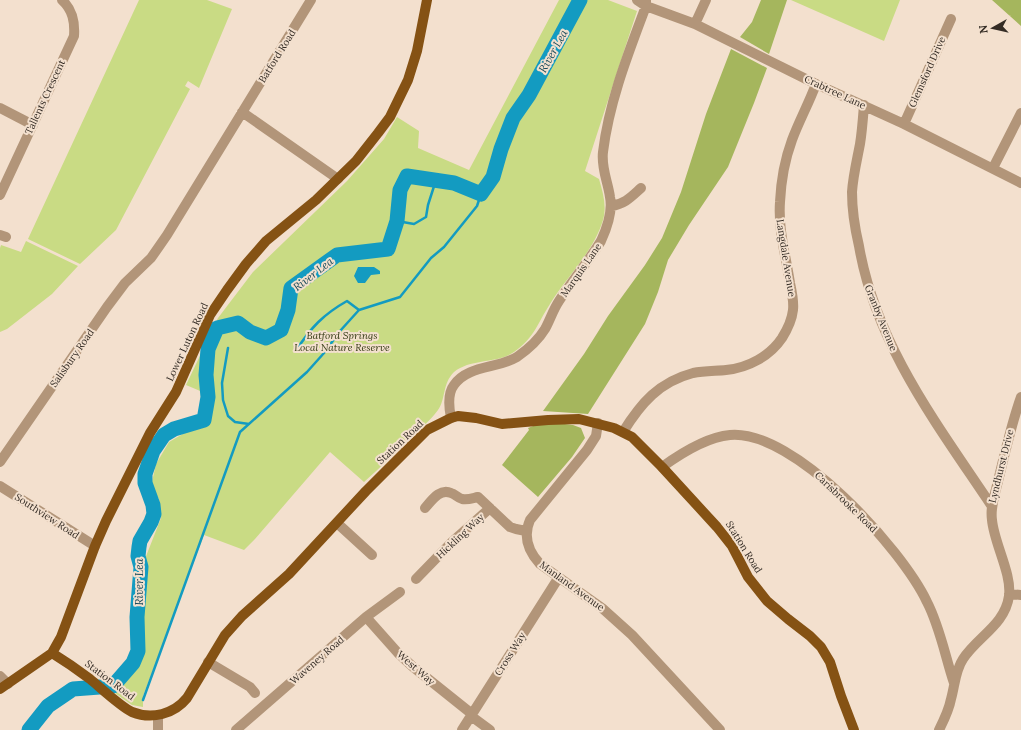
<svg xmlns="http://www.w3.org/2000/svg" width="1021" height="730" font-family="Lora,serif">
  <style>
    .green { fill: #c9db84 }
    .forest { fill: #a5b65d }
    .water { fill: #139bc1 }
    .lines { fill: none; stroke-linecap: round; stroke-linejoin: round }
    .stream { stroke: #139bc1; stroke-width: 2.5 }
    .river { stroke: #139bc1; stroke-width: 15 }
    .minor { stroke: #b29579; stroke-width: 10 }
    .major { stroke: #855214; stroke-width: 10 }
    .labels { text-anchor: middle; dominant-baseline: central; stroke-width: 4; stroke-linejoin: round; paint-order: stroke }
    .street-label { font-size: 10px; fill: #342c25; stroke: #f3e0ce }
    .park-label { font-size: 10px; font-style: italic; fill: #333913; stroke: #f3e0ce }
    .water-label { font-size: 11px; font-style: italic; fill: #1a4b5c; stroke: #f3e0ce }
  </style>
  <rect width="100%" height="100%" fill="#f3e0ce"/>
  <path class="green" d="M 139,0 L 207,0 L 232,9 L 199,88 L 188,81 L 185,86 L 190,89 L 116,230 L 80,264 L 28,239 Z
    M 559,0 L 608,0 L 637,11 L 585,171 L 599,179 C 603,193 607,206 603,220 C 593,253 567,276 550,304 C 537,324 535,337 514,352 C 497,364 471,358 454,372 C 442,384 446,399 438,410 C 430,421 420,429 410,438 C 395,453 380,468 364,482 L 330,452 L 255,539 L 244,550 L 204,535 L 143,696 L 143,707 L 132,705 L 112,691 L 120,685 L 124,678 L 132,670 L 138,660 L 141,649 L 139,630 L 140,592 L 143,578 L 143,564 L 161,518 L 159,499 L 151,486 L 156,464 L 169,442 L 200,424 L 212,396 L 186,385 L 218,318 L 253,272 L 347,181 L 384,139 L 397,117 L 419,131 L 418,148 L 469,170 Z
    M 791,0 L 900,0 L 884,41 Z
    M 26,241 L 78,266 L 52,294 L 7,329 L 0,332 L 0,248 L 1,245 L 21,252 Z"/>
  <path class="forest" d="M 761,0 L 787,0 L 769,54 L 740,37 L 752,22 Z
    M 992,0 L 1021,0 L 1021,26 Z
    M 731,49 L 767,68 L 754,103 L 728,167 L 689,225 L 668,260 L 658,292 L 645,324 L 588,414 L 543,411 L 584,354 L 608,316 L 645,265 L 662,238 L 681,192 L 706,114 Z
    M 548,422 L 573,425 L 581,428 L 585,438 L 572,457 L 538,497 L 502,465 L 529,430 L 528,428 L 541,423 Z"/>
  <path class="water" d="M 358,267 L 374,267 L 380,271 L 380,274 L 371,275 L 365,283 L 358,283 L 354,276 Z"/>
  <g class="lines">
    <path class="stream" d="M 397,221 L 414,224 L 426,217 L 428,205 L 436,180
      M 228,348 L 222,383 L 223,400 L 228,416 L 235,422 L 249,424
      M 296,351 C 310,328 324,314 347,301 L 359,310
      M 143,700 L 240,432 L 307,372 L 324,353 L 340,331 L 359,310 L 400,297 L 431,258 L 444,247 L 477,206 L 481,194"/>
    <path class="river" d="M 29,730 L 48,706 L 73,689 L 113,686 L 133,663 L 138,651 L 137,617 L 141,567 L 138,556 L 139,547 L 140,541 L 151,522 L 154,514 L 153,505 L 145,483 L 145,474 L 153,451 L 164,435 L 174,429 L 204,420 L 208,397 L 206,375 L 208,349 L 217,328 L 238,323 L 250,332 L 266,338 L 281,330 L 288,310 L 291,288 L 337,255 L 388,249 L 397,221 L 400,190 L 407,176 L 454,183 L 481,194 L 493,177 L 501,149 L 513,118 L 529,95 L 580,0"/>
    <path class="minor" d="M 637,0 L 646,6 L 695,24 L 814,83 L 904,124 L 1021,183
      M 695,24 L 706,0
      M 864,105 C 863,118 862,132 860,144 C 857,160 853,176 852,192 C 852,210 855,229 859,246 C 876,345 937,424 991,505
      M 0,108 L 33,125
      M 242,112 L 338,179
      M 904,124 L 951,19
      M 993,168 L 1021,113
      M 0,195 L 74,36 C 75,22 73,10 62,0
      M 611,206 C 625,204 631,197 641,188
      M 0,235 L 6,237
      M 451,418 C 449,408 447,394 454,385 C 468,365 497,369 517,357 C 527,350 539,339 545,329 C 550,320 553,310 559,301 C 572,281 588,262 601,241 C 607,228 613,212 610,197 C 608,182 601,168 603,152 C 609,102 628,54 646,6 L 646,0
      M 598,423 L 596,436 L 587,450 L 530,520 C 523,536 528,551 540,564 L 602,608 L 632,635 L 720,730
      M 623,432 C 641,403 659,382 693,373 C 704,371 716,371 726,370 C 748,368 770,356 782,338 C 787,330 792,319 793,310 C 794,301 792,292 790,283 C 786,256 778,230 780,202 C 781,181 785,159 792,140 C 799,121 809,103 816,84
      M 0,462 L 107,307 L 125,283 L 151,258 L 167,235 L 311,0
      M 662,467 C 680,454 707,437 730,435 C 794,429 902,549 927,602 C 940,627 945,656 954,683
      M 0,486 L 95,546
      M 425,508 C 432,500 440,488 451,493 C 455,494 458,498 462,499 C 468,500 473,498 478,497 L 510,527 L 516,529 L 526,531
      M 337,523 L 372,555
      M 416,579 L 452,542 L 490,508
      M 1009,594 L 1021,595
      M 366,617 L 398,653 L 412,666 L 472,714
      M 208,662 L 250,687 L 255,693
      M 0,676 L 8,684
      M 158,715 L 158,730
      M 471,716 L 490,730
      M 236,730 L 366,617 L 400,592
      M 462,730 L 559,577
      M 939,730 C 944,720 949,710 951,699 C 955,685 955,671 963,659 C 977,637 1005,625 1009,596 C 1012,574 994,543 992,520 C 990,506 995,495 998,481 C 1005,453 1011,425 1021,397"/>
    <path class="major" d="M 52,653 C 65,661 78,670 90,679 C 101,688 120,706 132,712 C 152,720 174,714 187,698 L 225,635 L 242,616 L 289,574 L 366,491 L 427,430 L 451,418 L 458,416 L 476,418 L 502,424 L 548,420 L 579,419 L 614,428 L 632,437 L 662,467 L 717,527 L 732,546 L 748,577 L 767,601 L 788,619 L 810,636 L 821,647 L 830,662 L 841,696 L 854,730
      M 0,689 L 52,653 L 61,637 L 95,546 L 106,521 L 150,433 L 176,392 L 210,315 L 227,290 L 246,264 L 266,241 L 316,200 L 356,161 L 378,133 L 390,117 L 408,80 L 417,51 L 427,0"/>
  </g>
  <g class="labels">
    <g class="street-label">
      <text transform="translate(277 56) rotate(-58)">Batford Road</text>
      <text transform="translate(927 72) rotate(-66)">Glemsford Drive</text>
      <text transform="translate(835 92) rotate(25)">Crabtree Lane</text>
      <text transform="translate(45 97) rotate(-65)">Tallents Crescent</text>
      <text transform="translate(786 258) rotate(81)">Langdale Avenue</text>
      <text transform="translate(581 270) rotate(-55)">Marquis Lane</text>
      <text transform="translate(881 318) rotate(68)">Granby Avenue</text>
      <text transform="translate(187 342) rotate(-65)">Lower Luton Road</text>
      <text transform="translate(72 358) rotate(-55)">Salisbury Road</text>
      <text transform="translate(400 442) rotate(-43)">Station Road</text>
      <text transform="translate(1001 466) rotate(-76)">Lyndhurst Drive</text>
      <text transform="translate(846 502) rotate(44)">Carisbrooke Road</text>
      <text transform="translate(47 516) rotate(33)">Southview Road</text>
      <text transform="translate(460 536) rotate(-43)">Hickling Way</text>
      <text transform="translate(744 547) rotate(58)">Station Road</text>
      <text transform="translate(572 586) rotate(36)">Manland Avenue</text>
      <text transform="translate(510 654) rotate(-58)">Cross Way</text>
      <text transform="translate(317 660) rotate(-41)">Waveney Road</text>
      <text transform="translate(416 668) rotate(41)">West Way</text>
      <text transform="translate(110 680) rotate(37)">Station Road</text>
    </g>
    <g class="park-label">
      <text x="342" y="335">Batford Springs<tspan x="342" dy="12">Local Nature Reserve</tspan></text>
    </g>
    <g class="water-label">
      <text transform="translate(553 51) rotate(-61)">River Lea</text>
      <text transform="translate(313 274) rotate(-38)">River Lea</text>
      <text transform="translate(139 582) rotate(-90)">River Lea</text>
    </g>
  </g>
  <g transform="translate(993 28) rotate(262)" stroke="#f3e0ce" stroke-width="3" paint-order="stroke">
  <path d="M0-3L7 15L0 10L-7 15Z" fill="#342c25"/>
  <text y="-6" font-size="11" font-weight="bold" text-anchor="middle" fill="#342c25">N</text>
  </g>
</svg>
